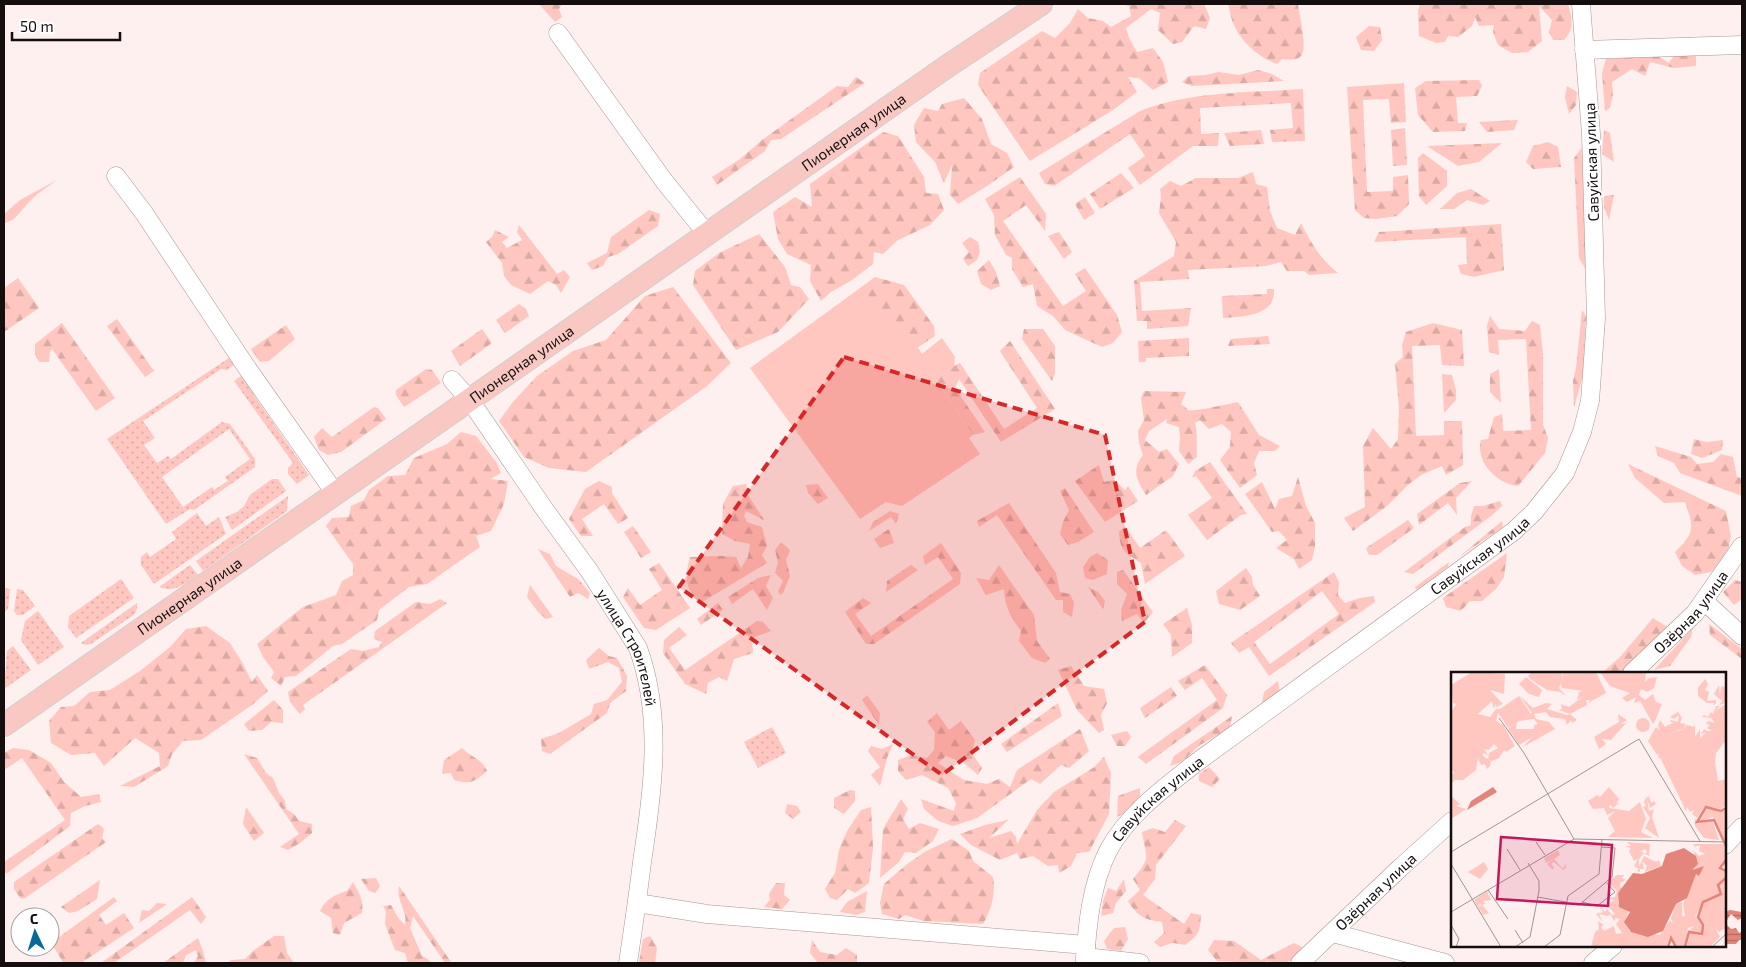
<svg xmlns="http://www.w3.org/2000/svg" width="1746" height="967" font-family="'Exo 2',sans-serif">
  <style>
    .grass { fill: url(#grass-dots); fill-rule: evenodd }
    .forest { fill: url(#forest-firs); fill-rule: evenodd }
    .pitch { fill: #ffc7bf }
    .water { fill: url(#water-rules) }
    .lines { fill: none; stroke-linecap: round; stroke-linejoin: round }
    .minor-casing { stroke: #a69694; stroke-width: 19 }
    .major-casing { stroke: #d0cfcf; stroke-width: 24 }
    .minor { stroke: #fff; stroke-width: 18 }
    .major { stroke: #f9c8c2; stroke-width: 22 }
    .marked { fill: #d62828; fill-opacity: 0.2; stroke: #d62828; stroke-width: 4; stroke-dasharray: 10 6; stroke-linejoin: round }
    .labels { text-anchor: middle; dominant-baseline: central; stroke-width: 4; stroke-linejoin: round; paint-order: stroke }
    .street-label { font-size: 15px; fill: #140f0e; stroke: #fff }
    .inset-river { fill: none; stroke: #e3857a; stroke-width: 2.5 }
    .inset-road { fill: none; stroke: #a09694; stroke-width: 1 }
    .view { fill: #c2185b; fill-opacity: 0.15; stroke: #c2185b; stroke-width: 2.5 }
    .inset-edge { fill: none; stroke: #140f0e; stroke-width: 2.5 }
  </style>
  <defs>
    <pattern id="grass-dots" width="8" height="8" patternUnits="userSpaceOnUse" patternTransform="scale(1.25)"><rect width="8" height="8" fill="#ffc7bf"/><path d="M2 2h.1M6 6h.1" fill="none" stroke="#daaaa3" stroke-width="1.8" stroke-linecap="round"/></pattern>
    <pattern id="forest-firs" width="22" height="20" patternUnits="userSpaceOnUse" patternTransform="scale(1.25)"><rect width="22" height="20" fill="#ffc7bf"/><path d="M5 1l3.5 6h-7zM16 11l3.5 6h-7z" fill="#daaaa3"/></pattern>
    <pattern id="water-rules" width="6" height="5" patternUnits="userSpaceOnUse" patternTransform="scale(1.25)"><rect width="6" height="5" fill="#e3857a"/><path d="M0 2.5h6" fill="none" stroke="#b76b62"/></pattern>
  </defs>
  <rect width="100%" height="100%" fill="#fef0ee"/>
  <path class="grass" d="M 229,358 L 234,365 L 227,370 L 221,369 L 143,421 L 155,438 L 144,445 L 157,463 L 168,456 L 171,459 L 222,422 L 230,424 L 255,459 L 255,467 L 194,510 L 190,509 L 166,524 L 107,439 ZM 229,429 L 250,459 L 225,477 L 228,481 L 214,490 L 212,487 L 183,507 L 162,477 Z
    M 241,376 L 309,475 L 297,484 L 288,474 L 288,468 L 293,463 L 234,381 Z
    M 272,479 L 278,479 L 286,491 L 232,530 L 225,517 L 237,512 L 244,506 L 250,495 Z
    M 288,496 L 287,511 L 203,571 L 196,561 Z
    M 197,513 L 206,526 L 219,517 L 226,534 L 154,584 L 141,565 L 141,557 L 147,552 L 150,557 L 176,539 L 172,532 Z
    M 190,565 L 198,575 C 185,584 175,593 159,587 Z
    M 121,579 L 134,598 L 76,638 L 68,627 L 69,616 Z
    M 6,588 L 10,589 L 8,609 L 4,612 L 4,590 Z
    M 17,589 L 23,590 L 35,606 L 23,615 L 17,615 L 14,611 Z
    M 137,603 L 137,608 L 135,614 L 91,644 L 86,645 L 81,643 Z
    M 38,611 L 64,647 L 38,665 L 21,640 L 25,621 Z
    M 13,646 L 31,670 L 4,689 L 7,651 Z
    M 772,727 L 786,753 L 758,768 L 744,742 Z"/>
  <path class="forest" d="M 539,4 L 562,4 L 559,9 L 562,17 L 555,22 Z
    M 1119,4 L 1204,4 L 1210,18 L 1206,29 L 1194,26 L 1182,42 L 1173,44 L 1158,30 L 1160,13 L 1151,9 L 1126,28 L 1129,38 L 1137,52 L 1153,48 L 1163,62 L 1168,82 L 1153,90 L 1139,78 L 1128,77 L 1137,92 L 1113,110 L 1030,161 L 978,85 L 980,73 L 1042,31 L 1055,38 L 1070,23 L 1078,9 L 1088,18 L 1103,21 L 1111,27 L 1131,16 L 1129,6 Z
    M 1228,4 L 1298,4 C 1299,14 1308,49 1301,56 C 1296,61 1288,59 1282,59 L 1277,64 C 1260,58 1243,44 1235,27 C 1231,20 1230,11 1228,4 Z
    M 1420,4 L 1568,4 C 1572,18 1575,28 1564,40 L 1553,40 L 1549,32 L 1552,20 L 1539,6 L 1542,41 L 1528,52 L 1512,53 L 1498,45 L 1493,32 L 1494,25 L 1479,26 L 1475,17 L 1472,26 L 1458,37 L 1448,36 L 1445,42 L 1436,43 L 1419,36 L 1418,10 Z
    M 1369,26 L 1380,27 L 1382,40 L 1374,51 L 1361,50 L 1356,37 Z
    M 1696,53 L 1696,66 L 1674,68 L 1650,62 L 1645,76 L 1632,69 L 1612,82 L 1613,94 L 1610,108 L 1605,111 L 1602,73 L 1606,59 L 1656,55 L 1669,63 L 1675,54 Z
    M 1258,70 L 1272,74 L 1284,81 L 1192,86 L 1182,82 L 1189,76 L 1206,75 L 1218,72 L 1239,75 Z
    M 856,77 L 865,83 L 781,139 L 771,140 L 765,151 L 717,185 L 712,177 L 740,159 L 762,140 L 837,86 L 848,87 Z
    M 1479,80 L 1482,86 L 1477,96 L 1456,97 L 1458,123 L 1467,123 L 1465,131 L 1433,132 L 1418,115 L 1415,88 L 1426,81 Z
    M 1404,83 L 1406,122 L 1391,123 L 1389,99 L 1363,100 L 1367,192 L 1393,191 L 1393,177 L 1408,175 L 1409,204 L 1397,216 L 1376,219 L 1364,218 L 1355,210 L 1347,87 Z
    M 1567,86 L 1577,92 L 1576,105 L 1569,114 L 1565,97 Z
    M 1303,89 L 1305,141 L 1272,142 L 1270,130 L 1293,128 L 1291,103 L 1200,108 L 1201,134 L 1219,133 L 1218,146 L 1193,146 L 1140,185 L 1128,168 L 1145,156 L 1130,134 L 1054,186 L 1045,184 L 1039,173 L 1140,111 C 1191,91 1249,93 1303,89 Z
    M 964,98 L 982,119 L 991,144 L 1007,153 L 1014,167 L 987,186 L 958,204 L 950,195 L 952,165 L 944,183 L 935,162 L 916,142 L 914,125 L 924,108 L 938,111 L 942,104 Z
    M 1518,120 L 1514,130 L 1487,132 L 1479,122 Z
    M 1405,128 L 1407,165 L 1393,166 L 1391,130 Z
    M 1261,130 L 1264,144 L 1230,146 L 1224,133 Z
    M 1604,130 L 1610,133 L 1614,162 L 1602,154 Z
    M 883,132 L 898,136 L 924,177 L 926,193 L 938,194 L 944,210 L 930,225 L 898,240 L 883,254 L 874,252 L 873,264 L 852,280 L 831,292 L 821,301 L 810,281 L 811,265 L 787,254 L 778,239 L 773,212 L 795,197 L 812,207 L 810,184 Z
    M 1548,142 L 1558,147 L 1561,167 L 1533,169 L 1526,162 L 1533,146 Z
    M 1502,143 L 1479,162 L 1458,166 L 1427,146 Z
    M 1583,146 L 1585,169 L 1586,270 L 1579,258 L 1574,158 Z
    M 1423,153 L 1447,171 L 1447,186 L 1426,205 L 1419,196 L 1418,158 Z
    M 1253,172 L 1256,184 L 1267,187 L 1270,211 L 1277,228 L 1295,235 L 1301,223 C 1311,243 1320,259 1338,273 L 1309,275 L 1304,271 L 1287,271 L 1281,262 L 1266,266 L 1188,270 L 1189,279 L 1140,282 L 1142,311 L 1191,308 L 1188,326 L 1147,329 L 1147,321 L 1137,321 L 1134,281 L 1174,256 L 1176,242 L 1159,213 L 1161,197 L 1160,189 L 1170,181 L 1181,186 L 1196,178 L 1238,178 Z
    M 1121,173 L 1134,188 L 1100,209 L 1090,194 Z
    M 1020,177 L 1046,214 L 1045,231 L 1026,205 L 1003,221 L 1063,306 L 1086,291 L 1075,274 L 1085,268 L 1117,315 L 1122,332 L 1113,343 L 1102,347 L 1065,330 L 1053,316 L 1037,306 L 1033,284 L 1023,287 L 1012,269 L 1012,258 L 1006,255 L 995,235 L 994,215 L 985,199 Z
    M 57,180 C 49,186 39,192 31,200 C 23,207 16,222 4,223 L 4,214 L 20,200 Z
    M 1471,189 L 1490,201 L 1483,205 L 1467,200 L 1454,209 L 1440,209 L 1457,193 Z
    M 1614,195 L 1609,220 L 1604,207 L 1604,196 Z
    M 1085,197 L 1095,213 L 1084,220 L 1075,204 Z
    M 649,210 L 660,214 L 658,226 L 618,254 L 608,257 L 603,266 L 592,270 L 587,263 L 607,253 L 611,237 Z
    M 1501,224 L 1504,270 L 1474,277 L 1461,274 L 1458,265 L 1467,264 L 1466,237 L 1374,242 L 1379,232 Z
    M 519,225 L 557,274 L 564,270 L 570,277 L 561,293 L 556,285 L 548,281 L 530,294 L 511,285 L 504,276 L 502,263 L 486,242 L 492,237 L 495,230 L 509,237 L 502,242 L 507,248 L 522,240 L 517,232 Z
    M 1059,232 L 1072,252 L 1064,259 L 1048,236 Z
    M 759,234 L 785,267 L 791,285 L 800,287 L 809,299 L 778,332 L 736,350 L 693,285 L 695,271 L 719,253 Z
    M 970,237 L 978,242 L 980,252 L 977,260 L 968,266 L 963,259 L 969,252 L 962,243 Z
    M 989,260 L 996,272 L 1000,286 L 991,290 L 981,284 L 977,271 Z
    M 875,277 L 904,285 L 934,326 L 935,336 L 911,352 L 751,368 Z
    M 18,278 L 39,308 L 4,332 L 4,288 Z
    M 673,287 L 731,363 L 707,386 L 586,472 L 549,468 L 524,457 L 499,421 L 512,403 L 537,376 L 573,351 L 606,340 L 645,296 Z
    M 1267,289 L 1274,289 C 1276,316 1243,317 1223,318 L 1222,296 L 1267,294 Z
    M 519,304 L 526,309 L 529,316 L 505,333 L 496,320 Z
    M 1582,310 L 1586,316 L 1583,376 L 1574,407 L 1573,381 L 1576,368 Z
    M 1490,316 L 1499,329 L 1525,331 L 1532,321 L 1540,325 L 1543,355 L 1543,425 L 1548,438 L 1545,453 L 1518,486 C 1497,484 1475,462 1481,440 L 1488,439 L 1494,417 L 1502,414 L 1503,431 L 1531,430 L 1526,339 L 1498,340 L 1499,355 L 1489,352 L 1487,326 Z
    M 117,319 L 154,371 L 145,377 L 107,326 Z
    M 62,323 L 115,398 L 96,411 L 52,349 L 50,352 L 49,362 L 39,362 L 35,354 L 35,344 Z
    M 1433,323 L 1462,330 L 1464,366 L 1442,365 L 1440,345 L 1412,346 L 1416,436 L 1444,435 L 1444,421 L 1462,421 L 1463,465 L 1446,475 L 1442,466 L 1421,475 L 1409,484 L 1387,506 L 1353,531 L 1344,518 L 1365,507 L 1363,446 L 1373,428 L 1391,449 L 1398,439 L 1399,407 L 1395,364 L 1403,357 L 1402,345 L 1406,332 Z
    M 286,325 L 295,339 L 269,361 L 260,362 L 251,349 Z
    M 482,329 L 492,343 L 460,366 L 451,351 Z
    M 1024,329 L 1043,329 L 1055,346 L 1055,373 L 1052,381 L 1022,339 Z
    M 1268,336 L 1270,344 L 1228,346 L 1231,339 Z
    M 942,338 L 955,357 L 954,366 L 960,363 L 1004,429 L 1037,408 L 1000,351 L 1010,341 L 1055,409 L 1001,442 L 959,379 L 955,388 L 985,432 L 973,435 L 936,380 L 922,354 Z
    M 1189,338 L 1189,356 L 1146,358 L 1146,362 L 1139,362 L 1138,341 Z
    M 426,369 L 432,370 L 441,383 L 404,407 L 396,395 L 396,390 Z
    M 1499,369 L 1501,403 L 1490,392 L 1490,374 Z
    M 1442,374 L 1452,375 L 1456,390 L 1456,400 L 1444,413 Z
    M 1144,391 L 1186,392 L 1181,404 C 1182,405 1188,409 1188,410 C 1194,412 1228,404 1238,402 L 1259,435 L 1280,446 L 1275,451 L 1259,451 L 1254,463 L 1257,475 L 1240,488 L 1220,460 L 1230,447 L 1231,432 L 1222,424 L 1209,429 L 1200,420 L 1195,423 C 1198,434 1196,445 1197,457 L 1188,464 L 1179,451 L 1180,438 L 1179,427 L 1166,423 L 1167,419 L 1149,431 L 1145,440 L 1159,452 L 1167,449 L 1179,464 L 1173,476 L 1146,495 C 1137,480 1131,471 1143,455 L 1139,443 L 1138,431 L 1144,420 L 1141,398 Z
    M 374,407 L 378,408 L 386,419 L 341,452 L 328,455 L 319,450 L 314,437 L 322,428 L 332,437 Z
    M 461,432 L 476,436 L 497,463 L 501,473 L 491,479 L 508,481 L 504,504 L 491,531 L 476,536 L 480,547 L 427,584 L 409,587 L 379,610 L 377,620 L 342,644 L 333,646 L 296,676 L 285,677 L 281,686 L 271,678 L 274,672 L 263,657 L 257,644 L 303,607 L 336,595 L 342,581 L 353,575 L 353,564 L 326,526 L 332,518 L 349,517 L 351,506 L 364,500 L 369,490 L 388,476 L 405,475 L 414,458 L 447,444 Z
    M 1694,439 L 1706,442 L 1723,440 L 1722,450 L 1702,458 L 1691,454 Z
    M 1655,446 L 1691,457 L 1697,464 L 1713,462 L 1721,454 L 1733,457 L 1737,477 L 1742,478 L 1742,496 L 1680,473 L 1674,463 L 1658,456 Z
    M 1210,462 L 1247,514 L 1241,515 L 1207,540 L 1188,515 L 1212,498 L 1196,476 L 1192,478 L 1195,471 Z
    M 1628,464 L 1726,511 L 1731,536 L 1727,556 L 1711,572 L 1695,575 L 1682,566 L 1675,552 C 1695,533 1694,527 1685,502 L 1664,503 L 1635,478 Z
    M 1099,465 L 1104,482 L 1114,480 L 1125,490 L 1128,486 L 1138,501 L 1105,522 L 1075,481 Z
    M 1298,477 L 1306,506 L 1315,523 L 1315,547 L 1312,560 L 1299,569 L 1294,559 L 1276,548 L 1287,540 L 1279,531 L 1272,532 L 1245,494 L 1262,482 L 1275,509 L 1279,499 L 1292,496 Z
    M 599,481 L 612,487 L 612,493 L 628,518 L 618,524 L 604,504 L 582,519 L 593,536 L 581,536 L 569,519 L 585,489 Z
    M 1472,481 L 1456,498 L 1457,515 L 1448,503 L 1419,525 L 1417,514 L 1460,483 Z
    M 746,484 L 748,495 L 764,520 L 746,511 L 744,516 L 747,522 L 762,527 L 767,546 L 762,555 L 767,563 L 699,604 C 685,586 684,579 690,557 L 721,556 L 736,557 L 741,568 L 748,557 L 750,544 L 735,541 L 722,534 L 723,504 L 733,486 Z
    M 818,484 L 828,498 L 818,504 L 808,493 L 806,485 Z
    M 1065,488 L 1094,532 L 1078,542 L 1068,545 L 1060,534 L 1063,522 L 1069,510 L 1060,491 Z
    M 1500,501 L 1502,506 L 1491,516 L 1413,574 L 1404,572 L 1465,527 L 1471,525 L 1471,516 L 1474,506 L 1483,506 Z
    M 1009,503 L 1056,573 L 1060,592 L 1070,594 L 1074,603 L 1072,617 L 1063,612 L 1063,600 L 1056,600 L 997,515 L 979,527 L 977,521 Z
    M 890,511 L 899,514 L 896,524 L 891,517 L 869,531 L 873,522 Z
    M 1408,520 L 1414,528 L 1377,555 L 1369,555 L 1366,548 Z
    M 1502,521 L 1503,527 L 1459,557 Z
    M 633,526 L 651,552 L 641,558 L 624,532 Z
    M 1125,526 L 1140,548 L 1166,530 L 1185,556 L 1145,584 L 1141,563 C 1125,553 1120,551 1119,532 Z
    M 889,529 L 894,543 L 880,548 L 874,539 Z
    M 781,542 L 790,550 L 786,560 L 790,576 L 783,593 L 780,595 L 778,591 L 783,581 L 775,573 L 778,562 L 775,550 Z
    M 941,543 L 961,573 L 960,584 L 874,644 L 866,644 L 845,612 L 863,598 L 871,603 L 855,614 L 871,636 L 953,579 L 938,557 L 925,565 L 923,556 Z
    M 538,549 L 550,554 L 556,566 L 578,579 L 590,593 L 588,599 L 578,593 L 570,597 Z
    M 1097,553 L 1108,560 L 1107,574 L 1093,580 L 1085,578 L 1083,567 L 1090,557 Z
    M 1507,553 L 1504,577 L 1496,589 L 1482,601 L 1470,601 L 1461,611 L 1446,607 L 1443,598 Z
    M 1449,562 L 1448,567 L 1417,590 L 1415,587 Z
    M 659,563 L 690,608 L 656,630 L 644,628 L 623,597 L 628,588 L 640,605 L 662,590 L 649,569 Z
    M 911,565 L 918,570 L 886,592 L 887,581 Z
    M 999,565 L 1034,615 L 1037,641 L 1050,659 L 1045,663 L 1032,658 L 1019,641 L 1021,631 C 1011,618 1004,605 1004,589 L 986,595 L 976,578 L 989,580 Z
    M 1246,568 L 1252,577 L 1253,585 L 1260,596 L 1240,610 L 1219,604 L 1216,591 Z
    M 1123,570 L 1153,612 L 1144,623 L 1137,614 L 1122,621 L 1121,610 L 1127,594 L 1117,584 L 1117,572 Z
    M 1334,572 L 1339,582 L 1338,595 L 1345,603 L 1360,598 L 1374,596 L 1375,602 L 1269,676 L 1249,647 L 1239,653 L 1231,643 ZM 1322,591 L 1339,614 L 1270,664 L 1254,642 Z
    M 771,575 L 766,586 L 773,598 L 767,610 L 753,589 L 732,604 L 728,597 L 758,578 Z
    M 1735,580 L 1742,582 L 1742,599 L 1734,605 L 1723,592 Z
    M 530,585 L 553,617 L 546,619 L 538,612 L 527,597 Z
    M 1088,587 L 1098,592 L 1105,601 L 1103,609 Z
    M 440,599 L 447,603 L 303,705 L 305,709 L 300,714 L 290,702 L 288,692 L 351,649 L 363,651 L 379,647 L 382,642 L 374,639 L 375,631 L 416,602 L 430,604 Z
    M 718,603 L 723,610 L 701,625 L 697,619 Z
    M 1187,608 L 1192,625 L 1192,643 L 1172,657 L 1171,635 L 1163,624 Z
    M 1653,618 L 1669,628 C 1659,638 1631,669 1619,673 C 1615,675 1608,674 1604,671 L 1620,657 Z
    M 757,621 L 763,622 L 771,631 L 752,638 L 753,653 L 734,659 L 727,681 L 719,677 L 708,683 L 706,694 L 685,684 L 663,653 L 664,640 L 679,627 L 687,635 L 669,648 L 685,670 Z
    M 1709,624 L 1742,649 L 1742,659 L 1710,635 Z
    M 206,626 L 230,643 L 243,664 L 252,682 L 257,675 L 268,691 L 252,705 L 201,740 L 183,741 L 172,754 L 168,766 L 134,787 L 120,786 L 160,766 L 159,753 L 135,738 L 104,766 L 95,753 L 71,755 L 51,743 L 49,721 L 61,707 L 74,706 L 90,692 L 110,690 L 140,671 L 170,647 L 186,629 Z
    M 1693,628 L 1691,637 L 1670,666 L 1654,670 Z
    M 599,648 L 609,656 L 617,658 L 627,676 L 626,691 L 610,703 L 607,713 L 550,754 L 542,751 L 541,739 L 559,733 L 591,714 L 594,704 L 607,700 L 622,682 L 619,668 L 608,662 L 589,669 L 586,660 Z
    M 1205,665 L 1227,695 L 1223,708 L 1146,764 L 1138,757 L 1143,753 L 1217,700 L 1202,678 L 1185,690 L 1178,681 Z
    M 1071,666 L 1084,686 L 1104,689 L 1107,703 L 1101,715 L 1104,730 L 1099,733 L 1077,710 L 1058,670 Z
    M 1278,681 L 1280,692 L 1262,703 L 1264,692 Z
    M 1171,687 L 1177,696 L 1145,718 L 1140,708 Z
    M 867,695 L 880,713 L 879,725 L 862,700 Z
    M 274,700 L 283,710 L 283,723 L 271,722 L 262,730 L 249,731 L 244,724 Z
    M 1058,703 L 1062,716 L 1007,752 L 1001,744 Z
    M 937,713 L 949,730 L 961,721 L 975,740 L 972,753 L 982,768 L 978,775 L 964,763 L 946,756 L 938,763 L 964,780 L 987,784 L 999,779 L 1010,787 L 1017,770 L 1080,729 L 1089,751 L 1069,768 L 1061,765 L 1040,784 L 1031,779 L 977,818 L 953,826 L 938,821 L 924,809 L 921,799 L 954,811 L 956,803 L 948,788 L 922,775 L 906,780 L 898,771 L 898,760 L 911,755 L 927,758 L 934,750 L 935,732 L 927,722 Z
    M 1232,716 L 1230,728 L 1200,745 L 1182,762 L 1170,766 L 1174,756 Z
    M 1127,731 L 1131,737 L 1125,746 L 1117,746 L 1111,735 Z
    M 893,744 L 887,758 L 880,786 L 871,775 L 880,767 L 868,751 L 871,746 L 882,749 Z
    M 13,748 L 29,750 L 51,763 L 64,782 L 81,797 L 99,794 L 101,802 L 85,806 L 71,813 L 70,826 L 6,874 L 4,870 L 4,862 L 65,820 L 22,758 L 4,770 L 4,753 Z
    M 462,748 C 471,757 482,759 487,771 C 474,782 470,785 454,780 L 451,773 L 442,774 L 444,760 Z
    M 244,754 L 257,758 L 266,773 L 273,778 L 279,793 L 285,801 L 286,809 L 294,814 L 299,821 L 312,824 L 312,833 L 300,843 L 288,850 L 280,847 L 299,834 Z
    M 1104,757 L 1111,773 L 1109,814 L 1089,852 L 1077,853 L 1071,866 L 1059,873 L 1058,865 L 1048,866 L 1033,856 L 1020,859 L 1017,853 L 1000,860 L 971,845 L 960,834 L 985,825 L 1008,820 L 989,838 L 1011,831 L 1016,837 L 1017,844 L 1037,810 L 1054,792 L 1093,768 Z
    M 1209,767 L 1220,779 L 1212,787 L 1199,781 L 1199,774 Z
    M 1140,788 L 1140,798 L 1126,813 L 1117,817 L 1118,796 Z
    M 850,790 L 855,791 L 855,801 L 844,814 L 834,808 L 834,798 Z
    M 901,799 L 908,809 L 903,819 L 909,829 L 920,823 L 939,829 L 933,841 L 916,853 L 905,852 L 899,862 L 880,878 L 883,829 Z
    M 787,804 L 797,806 L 801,812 L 793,819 L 785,813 Z
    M 246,807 L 264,833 L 254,841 L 243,824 Z
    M 871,807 L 873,848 L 869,883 L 855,893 L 848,889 L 837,900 L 830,898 L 825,889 L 835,873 L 839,850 L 847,831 L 861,810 Z
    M 1175,820 L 1186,826 L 1156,865 L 1155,879 L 1143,895 L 1184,924 L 1191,913 L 1201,915 C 1200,932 1199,935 1185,945 L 1173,943 L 1160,947 L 1154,942 L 1164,933 L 1162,922 C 1145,920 1137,916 1128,901 L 1140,890 L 1133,879 C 1152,857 1146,858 1142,832 L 1153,828 L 1165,832 Z
    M 98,824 L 104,829 L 102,838 L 106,842 L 25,898 L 21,899 L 14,889 L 14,882 Z
    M 952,839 L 969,851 L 973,861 L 993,877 C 996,893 991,911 983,924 L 924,921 L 905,915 L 899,919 L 882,914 L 880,903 L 884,884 L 906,865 L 926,851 Z
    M 376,878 L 380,886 L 375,893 L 369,891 L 361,879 Z
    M 1124,879 L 1126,891 L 1116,903 L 1113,913 L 1101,916 L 1103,901 L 1108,888 L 1116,891 Z
    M 100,880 L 97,899 L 78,911 L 69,913 L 61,907 Z
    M 353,882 C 359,893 364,900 362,913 L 344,923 L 340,935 L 333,933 L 331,918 L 320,911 C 326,899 334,895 347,891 Z
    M 776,883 L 785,883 L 784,895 L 790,900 L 782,909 L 764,907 L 770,900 L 769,894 Z
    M 399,886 L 451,962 L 451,963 L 445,963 L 413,916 L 410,928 L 422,956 L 428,959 L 431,963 L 408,963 L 405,953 L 395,950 L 385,924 L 386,911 L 383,906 L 391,905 L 399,919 L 405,925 C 408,910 396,902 399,886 Z
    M 867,891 L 865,912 L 856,915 L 840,912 L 847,902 Z
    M 114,897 L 117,901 L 99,915 L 106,925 L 124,913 L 134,928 L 81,963 L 63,962 L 53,946 L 55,940 Z
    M 192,897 L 206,917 L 201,924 L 190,910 L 114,963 L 101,963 Z
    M 157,903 L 167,904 L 139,923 L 142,910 L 149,911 Z
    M 1125,927 L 1128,939 L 1121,951 L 1107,949 L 1104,941 L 1114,928 Z
    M 274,936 L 284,936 L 287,953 L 294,963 L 227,963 L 231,960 L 245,959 L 253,951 Z
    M 650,936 L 657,948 L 655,963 L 639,963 L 643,939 Z
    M 198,938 L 203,951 L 206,963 L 194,963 L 198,956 L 196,950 L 186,955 L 183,963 L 163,963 Z
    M 812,940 L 820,952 L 837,955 L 846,948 L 857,955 L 857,963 L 818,963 L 810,953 Z
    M 1214,940 L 1234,941 L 1261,960 L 1294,943 L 1302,947 C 1293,965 1285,964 1266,961 L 1264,963 L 1217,961 L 1208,950 Z"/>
  <path class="pitch" d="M 861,288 L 896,338 L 907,331 L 922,354 L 937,343 L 954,367 L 936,380 L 973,435 L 969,438 L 980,454 L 902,506 L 886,502 L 860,519 L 750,368 Z"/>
  <path class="water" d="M 1730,910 L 1742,912 L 1742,918 L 1738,920 L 1731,914 L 1727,920 L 1725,918 L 1725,912 Z
    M 1726,924 L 1731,929 L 1736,928 L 1739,933 L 1742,931 L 1742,940 L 1739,940 L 1736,944 L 1725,944 Z"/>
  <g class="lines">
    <defs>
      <g id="minor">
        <path d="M 558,33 L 664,181 L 707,234"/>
        <path d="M 1584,50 L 1742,45"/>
        <path d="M 116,176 L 144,213 L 245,365 L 335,493"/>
        <path id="s1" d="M 452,380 L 469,399 L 545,510 L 590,572 L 638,648 C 663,716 653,791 642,862 C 638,896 633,929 628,963"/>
        <path d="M 1704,601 L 1742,636"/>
        <path id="s2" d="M 1632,673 L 1695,613 L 1742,546"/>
        <path d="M 1725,845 L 1742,827"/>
        <path d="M 637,903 L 707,914 L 1086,945"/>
        <path d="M 1333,933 L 1445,963"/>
        <path d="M 1085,957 L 1140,963"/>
        <path id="s3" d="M 1085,963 C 1087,926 1091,885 1108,851 C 1127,815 1165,787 1197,762 L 1514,531 L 1534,512 L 1565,473 L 1582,432 L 1590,401 L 1596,318 L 1591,134 L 1581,4"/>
        <path id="s4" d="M 1300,963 L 1400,868 L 1452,821"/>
        <path d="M 1593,963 L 1613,946"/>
      </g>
      <g id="major">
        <path id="s5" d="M 4,725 L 949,65 L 1041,4"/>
      </g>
    </defs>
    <use href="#minor" class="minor-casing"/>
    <use href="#major" class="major-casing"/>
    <use href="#minor" class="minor"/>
    <use href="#major" class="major"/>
  </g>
  <path class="marked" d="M 844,357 L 1105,435 L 1145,622 L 942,775 L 679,587 Z"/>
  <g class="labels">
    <g class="street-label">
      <text stroke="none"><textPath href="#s5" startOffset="1036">Пионерная улица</textPath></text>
      <text transform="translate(1591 162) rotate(-92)">Савуйская улица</text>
      <text stroke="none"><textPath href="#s5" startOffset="631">Пионерная улица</textPath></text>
      <text stroke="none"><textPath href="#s3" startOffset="592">Савуйская улица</textPath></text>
      <text stroke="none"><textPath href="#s5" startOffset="226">Пионерная улица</textPath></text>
      <text stroke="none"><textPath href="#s2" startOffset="85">Озёрная улица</textPath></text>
      <text stroke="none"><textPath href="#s1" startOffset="322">улица Строителей</textPath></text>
      <text stroke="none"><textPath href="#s3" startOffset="188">Савуйская улица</textPath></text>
      <text stroke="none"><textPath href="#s4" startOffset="104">Озёрная улица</textPath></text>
    </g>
  </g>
  <g transform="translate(1451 672)">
    <rect width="275" height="275" fill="#fef0ee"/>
    <path d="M 33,190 L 37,197 L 29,207 L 17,200 Z" fill="#ffc7bf"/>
    <path d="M 21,0 L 54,2 L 53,22 L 39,18 L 52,32 L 45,35 L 45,31 L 43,37 L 41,29 L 27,42 L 39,45 L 45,37 L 48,37 L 45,49 L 52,53 L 64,74 L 55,80 L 53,78 L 48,86 L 41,89 L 37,87 L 38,81 L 47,76 L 43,72 L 38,78 L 33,77 L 37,83 L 32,81 L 32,84 L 40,89 L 39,94 L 36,97 L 34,92 L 30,93 L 27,86 L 25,98 L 12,108 L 4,108 L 0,112 L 0,102 L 4,101 L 0,98 L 0,61 L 3,61 L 0,60 L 0,40 L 5,32 L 8,33 L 2,31 L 0,13 ZM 81,0 L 111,0 L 112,8 L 112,0 L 145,0 L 155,21 L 137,31 L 139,28 L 135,28 L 136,33 L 119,42 L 126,48 L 121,51 L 120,48 L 116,53 L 114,47 L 99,45 L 95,40 L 83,42 L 85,47 L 98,50 L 104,57 L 72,75 L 81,65 L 68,73 L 57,57 L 66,50 L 65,57 L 83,57 L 83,53 L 87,52 L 83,47 L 68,49 L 81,41 L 69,24 L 82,36 L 95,31 L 101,32 L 96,37 L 116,43 L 119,42 L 108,38 L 111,37 L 110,32 L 118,35 L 134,23 L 126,28 L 128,20 L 132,19 L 111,16 L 110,11 L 108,16 L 115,24 L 109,20 L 96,18 L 79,7 L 77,4 ZM 149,0 L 195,0 L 194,10 L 198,6 L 206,5 L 203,16 L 196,20 L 190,17 L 188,23 L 194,28 L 202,22 L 205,30 L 211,32 L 204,49 L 202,52 L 189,29 L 183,31 L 185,25 L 176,30 L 171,26 L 179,21 L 159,14 ZM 75,5 L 91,18 L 88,25 L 78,22 L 68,12 ZM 254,7 L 257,12 L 254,18 L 258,20 L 256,29 L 265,28 L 265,31 L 262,34 L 263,31 L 256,31 L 247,24 L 247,16 ZM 275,12 L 275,31 L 268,33 L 271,29 L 263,22 L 268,13 L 269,25 L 270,14 L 274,15 ZM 275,32 L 275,68 L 265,81 L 264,90 L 267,109 L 275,107 L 275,133 L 270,137 L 254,134 L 246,146 L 241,142 L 243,138 L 239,140 L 236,135 L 235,139 L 210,87 L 207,85 L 208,81 L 206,83 L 197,69 L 205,55 L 209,58 L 207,54 L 209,48 L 214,55 L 223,50 L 219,50 L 220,48 L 227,50 L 228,43 L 223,47 L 219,45 L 227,40 L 231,46 L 229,51 L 235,52 L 232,57 L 220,60 L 231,58 L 236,53 L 243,55 L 244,52 L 244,65 L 249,57 L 249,66 L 255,61 L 250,62 L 253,57 L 256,59 L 261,59 L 256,56 L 259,53 L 255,52 L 257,49 L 264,51 L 260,46 L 251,45 L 253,43 L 257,45 L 260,40 L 262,42 L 265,34 L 269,34 L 264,39 ZM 167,42 L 176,48 L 169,52 L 175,51 L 160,68 L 151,67 L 155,72 L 148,77 L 143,65 L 168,50 ZM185 53a7 7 0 1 1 14 0a7 7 0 1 1-14 0ZM 158,115 L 168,127 L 165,132 L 169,130 L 162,136 L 159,132 L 158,136 L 178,139 L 189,130 L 195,147 L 190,160 L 202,166 L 157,165 L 164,159 L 157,146 L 164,139 L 156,143 L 153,136 L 142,137 L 137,129 L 146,123 L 149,125 ZM 0,124 L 9,132 L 5,134 L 15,137 L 0,147 ZM 198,124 L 200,131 L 203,129 L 205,132 L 199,136 L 196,126 L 198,139 L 203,137 L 201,145 L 208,166 L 194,156 L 199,146 L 192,135 L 195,134 L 193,130 L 195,126 ZM 256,136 L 275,139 L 275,168 L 271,167 L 262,145 L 248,150 ZM 244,146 L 247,152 L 261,148 L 268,168 L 253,166 L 244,154 ZM 176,170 L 199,172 L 198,184 L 193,181 L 196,181 L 195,177 L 190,179 L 193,181 L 188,187 L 188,195 L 193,184 L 205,190 L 208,188 L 210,194 L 194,200 L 196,194 L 191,189 L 193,197 L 189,197 L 189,200 L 186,199 L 188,197 L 183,194 L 187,187 L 183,189 L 178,179 L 180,176 L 174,174 L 180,174 ZM 242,172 L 272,172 L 275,175 L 275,186 L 268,197 L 275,200 L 275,205 L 266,213 L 270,221 L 253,228 L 244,245 L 234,243 L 232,232 L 245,201 L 248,204 L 252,194 L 241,198 L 246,191 L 242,178 L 248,184 L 254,182 L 248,179 L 249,174 L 244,174 L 246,178 ZM 107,178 L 109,183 L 103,187 L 112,197 L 115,191 L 115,196 L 112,198 L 103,190 L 100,192 L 103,195 L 102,198 L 96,192 L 103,187 L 95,191 L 93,186 ZM 166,203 L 173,203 L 171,206 L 175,208 L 169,211 L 169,216 L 172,215 L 167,221 L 167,232 L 178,238 L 174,249 L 178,259 L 209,263 L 219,248 L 222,252 L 220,246 L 225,232 L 231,230 L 231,245 L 238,242 L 246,246 L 251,255 L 250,261 L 238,259 L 243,254 L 237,256 L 234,275 L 227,275 L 219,264 L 215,275 L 140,275 L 144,260 L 148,257 L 147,249 L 153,253 L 150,255 L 153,259 L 163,254 L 165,262 L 171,261 L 165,252 L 169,247 L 164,246 L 164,250 L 159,242 L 157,244 L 148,242 L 152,250 L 145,242 L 152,240 L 149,234 L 154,240 L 156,237 L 161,243 L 164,242 L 156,233 L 163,228 L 158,226 L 164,225 L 166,219 L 157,210 ZM 275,208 L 275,256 L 268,260 L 264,255 L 269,265 L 259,275 L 236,275 L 239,261 L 251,264 L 252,253 L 248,246 L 253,230 L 271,222 L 267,214 ZM 36,219 L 40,228 L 32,229 L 34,232 L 31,233 L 38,241 L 32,243 L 27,235 L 30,234 L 30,231 L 27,235 L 23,228 Z" fill="#ffc7bf"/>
    <path d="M 68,24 L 80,42 L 57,56 L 46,39 Z" fill="#ffc7bf"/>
    <path d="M 42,115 L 46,120 L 16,138 L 20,129 ZM 233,176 L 245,184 L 247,192 L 241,198 L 253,194 L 248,204 L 245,202 L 236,226 L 225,232 L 212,259 L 197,265 L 180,260 L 173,250 L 179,240 L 168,235 L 167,221 L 182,201 L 191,202 L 211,194 L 215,182 Z" fill="#e3857a"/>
    <path class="inset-river" d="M 275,136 L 270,139 L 255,135 L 246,150 L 263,148 L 275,174M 275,188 L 269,196 L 275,199M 217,275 L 220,266 L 225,275M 234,275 L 238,260 L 251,262 L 252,253 L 247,245 L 252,230 L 270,222 L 267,213 L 275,206"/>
    <path class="inset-road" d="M 48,46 L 73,81 L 123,167M 85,170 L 94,183M 56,177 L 69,198M 0,180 L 188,67 L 249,169M 0,192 L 50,275M 37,218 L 57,247M 86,225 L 115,230M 131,230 L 146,234 L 164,220 L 156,211M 115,231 L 128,233 L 161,205 L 164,176 L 151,175M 0,240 L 123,167 L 275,170M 0,253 L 8,267 L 5,275M 64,258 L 72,271M 64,275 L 79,265 L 88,219 L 88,209 L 77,191M 93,275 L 109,263 L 117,224 L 148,202 L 151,167M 261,275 L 275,262"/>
    <path class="view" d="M 50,165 L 161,173 L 157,234 L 46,227 Z"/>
    <rect width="275" height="275" class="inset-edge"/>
  </g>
  <rect width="1746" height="967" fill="none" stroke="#140f0e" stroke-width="10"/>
  <g transform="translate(35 932) rotate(356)"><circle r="24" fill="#ffffff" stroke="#a19f9f"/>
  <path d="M0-4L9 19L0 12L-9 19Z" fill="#076b99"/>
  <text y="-8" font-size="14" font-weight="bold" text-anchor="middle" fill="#140f0e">С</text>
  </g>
  <path d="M12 32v8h108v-8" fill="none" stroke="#140f0e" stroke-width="2.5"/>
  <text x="20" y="32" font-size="15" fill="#140f0e" stroke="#ffffff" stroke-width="4" paint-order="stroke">50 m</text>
</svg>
